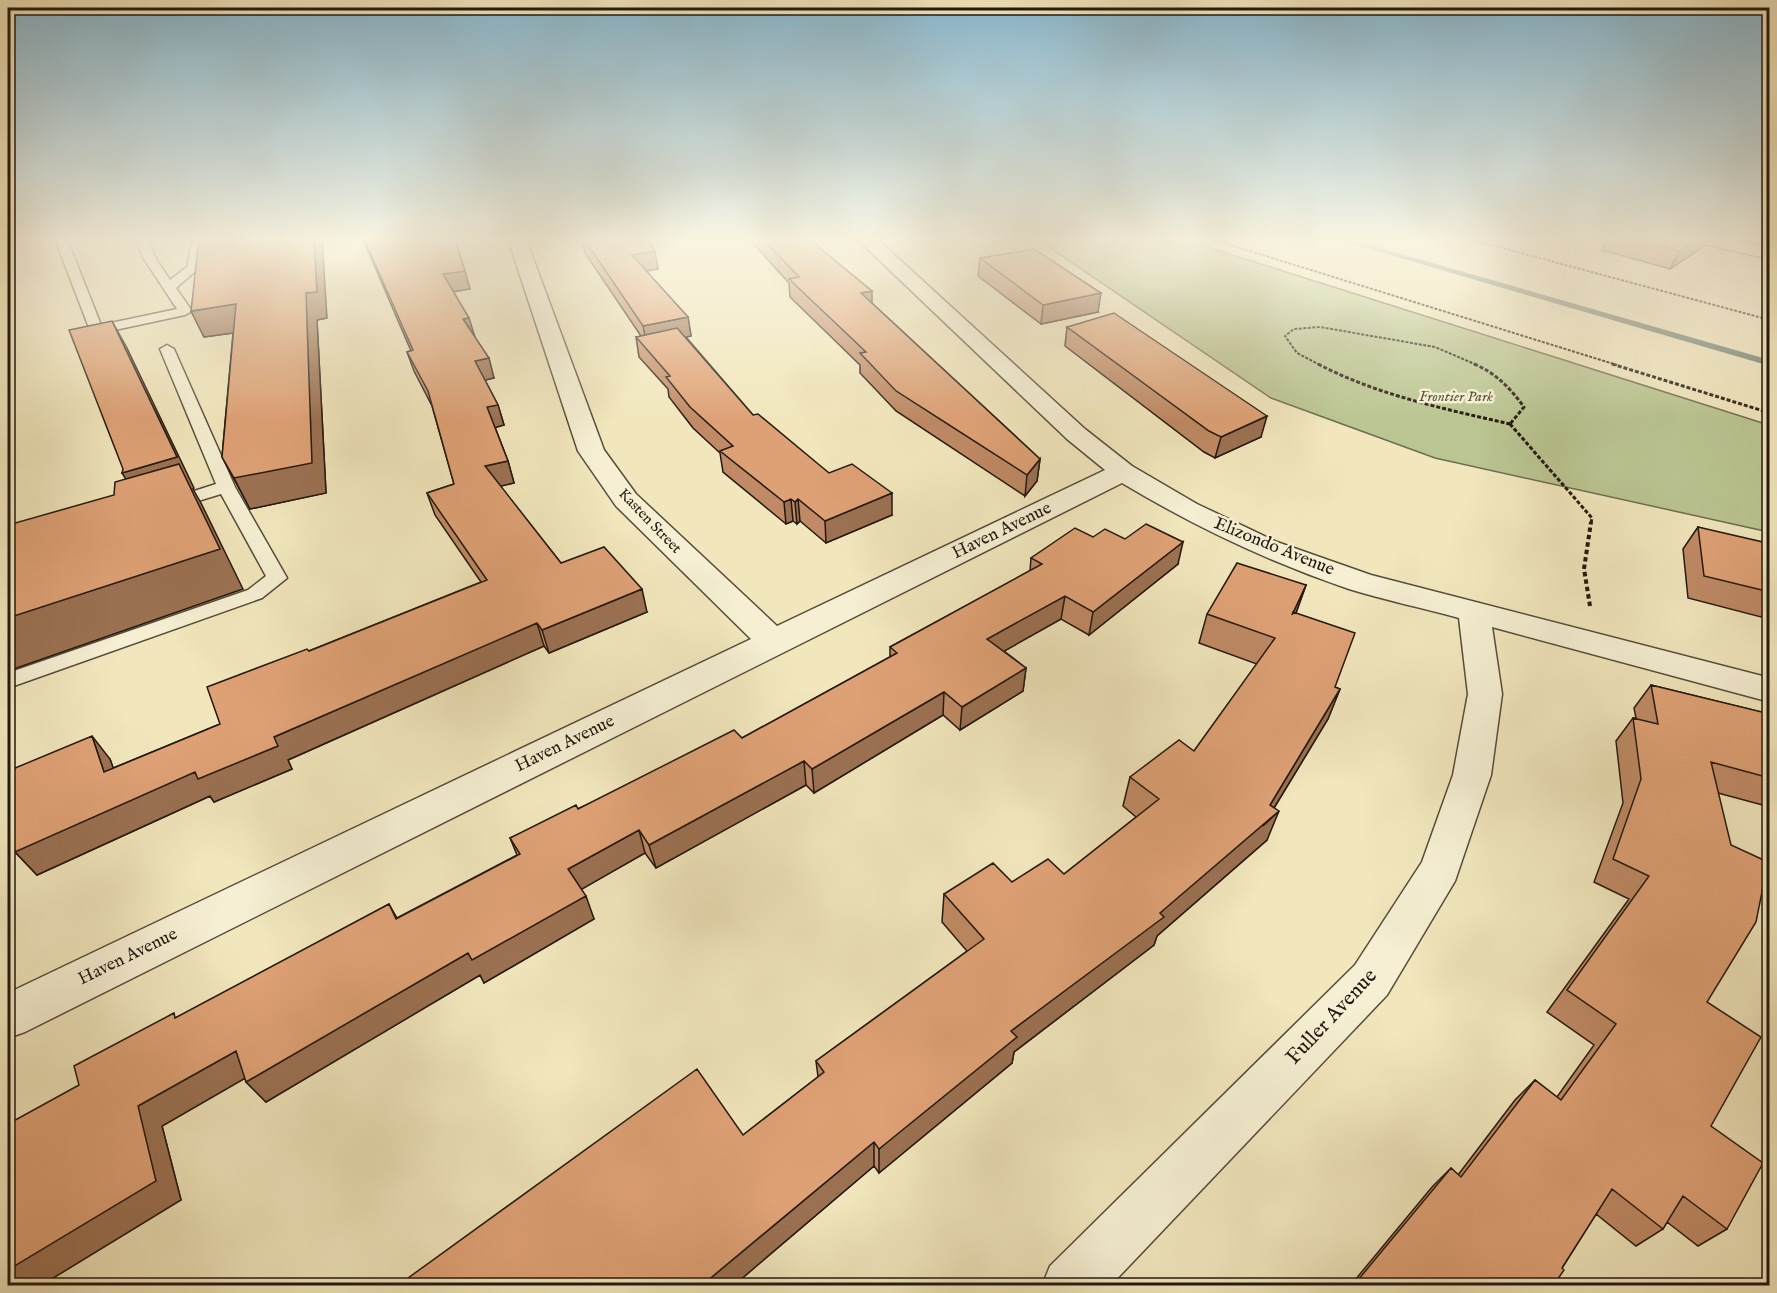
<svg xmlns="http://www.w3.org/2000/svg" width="1777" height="1293" font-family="'IM FELL English',serif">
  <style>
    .green { fill: #bac591; stroke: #6e6e50; stroke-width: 1.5 }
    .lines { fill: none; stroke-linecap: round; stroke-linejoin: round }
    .stream { fill: #6b7d6e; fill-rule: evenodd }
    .service-casing { stroke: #564c3a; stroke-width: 3 }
    .minor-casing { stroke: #564c3a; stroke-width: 3 }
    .path-far2 { stroke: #23180f; stroke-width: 2; stroke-dasharray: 3 1.5; stroke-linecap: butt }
    .path-far1 { stroke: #23180f; stroke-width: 3; stroke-dasharray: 4 2; stroke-linecap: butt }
    .path { stroke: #23180f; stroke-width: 4; stroke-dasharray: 4.5 3; stroke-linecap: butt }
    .service { fill: #f6efd3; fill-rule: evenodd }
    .minor { fill: #f6efd3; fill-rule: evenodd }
    .wall { fill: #bf8a65; stroke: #23180f; stroke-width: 1.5 }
    .shaded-wall { fill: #9b7152; stroke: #23180f; stroke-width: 1.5 }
    .building { fill: #dea175; stroke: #23180f; stroke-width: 1.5 }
    .labels { text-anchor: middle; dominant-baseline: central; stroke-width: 5; stroke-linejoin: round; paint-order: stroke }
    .far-park-label { font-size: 15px; font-style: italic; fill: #58553c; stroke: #f6efd3 }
    .far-street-label { font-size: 15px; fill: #23180f; stroke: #f6efd3 }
    .street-label { font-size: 18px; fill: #23180f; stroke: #f6efd3 }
    .near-street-label { font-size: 21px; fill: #23180f; stroke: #f6efd3 }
  </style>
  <rect width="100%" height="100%" fill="#f1e6bc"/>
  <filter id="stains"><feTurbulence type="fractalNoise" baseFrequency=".00333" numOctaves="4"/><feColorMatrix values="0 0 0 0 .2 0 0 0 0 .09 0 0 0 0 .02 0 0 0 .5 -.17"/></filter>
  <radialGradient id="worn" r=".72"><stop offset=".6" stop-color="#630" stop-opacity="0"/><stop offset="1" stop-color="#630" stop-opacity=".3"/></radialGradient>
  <path class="green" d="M 1037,239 L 1182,239 L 1769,425 L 1769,532 L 1435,458 L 1271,398 Z"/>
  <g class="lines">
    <path class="stream" d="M 1335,239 L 1349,239 L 1770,360 L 1770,366 Z"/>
    <defs>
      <path id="service" d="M 55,239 L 67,239 L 101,325 L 177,309 L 144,259 L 135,239 L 147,239 L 156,259 L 170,280 L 187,267 L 193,239 L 205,239 L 199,268 L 176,288 L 192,311 L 185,315 L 96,334 L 91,333 Z
        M 167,345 L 174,349 L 235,487 L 287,578 L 262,598 L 8,688 L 8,673 L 248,590 L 266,576 L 221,494 L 172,509 L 166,508 L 163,504 L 166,500 L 216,484 L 160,349 Z"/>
      <path id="minor" d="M 508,239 L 526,239 L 604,450 L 636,494 L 777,626 L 1105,470 L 1067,439 L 857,239 L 877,239 L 1085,429 L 1132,466 L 1197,504 L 1277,542 L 1371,575 L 1770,678 L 1770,702 L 1492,627 L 1502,694 L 1491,775 L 1455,881 L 1387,995 L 1110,1286 L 1042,1286 L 1050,1266 L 1355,965 L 1422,862 L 1453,775 L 1468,694 L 1459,618 C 1422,608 1385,600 1349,589 C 1269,562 1194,526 1122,483 L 25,1032 L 8,1038 L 8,993 L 751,639 L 616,506 L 578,451 Z
        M 1696,239 L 1729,239 L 1770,248 L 1770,259 L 1699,243 Z"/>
    </defs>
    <use href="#service" class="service-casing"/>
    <use href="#minor" class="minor-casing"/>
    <path class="path-far2" d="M 1211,239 L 1617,365
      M 1469,239 L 1770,320
      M 1320,365 L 1297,353 L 1285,336 L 1294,329 L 1320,327 L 1435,347 L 1477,365"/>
    <path class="path-far1" d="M 1318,364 C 1377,395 1445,409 1510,424
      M 1474,364 C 1496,373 1510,388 1524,407 L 1510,424
      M 1612,364 L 1770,413
      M 1510,424 L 1592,518 L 1591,523"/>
    <path class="path" d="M 1590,606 L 1584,569 L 1591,522"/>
    <use href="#service" class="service"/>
    <use href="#minor" class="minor"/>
  </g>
  <path class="wall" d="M 363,239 L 455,239 L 470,289 L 453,292 L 494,378 L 485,380 L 498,405 L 504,425 L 495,427 L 508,461 L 514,483 L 500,486 L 561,563 L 647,612 L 549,653 L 544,646 L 288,760 L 292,769 L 214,802 L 210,796 L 37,875 L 15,852 L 8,856 L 8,771 L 110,759 L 113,768 L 220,724 L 309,651 L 481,582 L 435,515 L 427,493 L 454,484 L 432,406 L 414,371 L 407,352 L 411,351 Z
    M 582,239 L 647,239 L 658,269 L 646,271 L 688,317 L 691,336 L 686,337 L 753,415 L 829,473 L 892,515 L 826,543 L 800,521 L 797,524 L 793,521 L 786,524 L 723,472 L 720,453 L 693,428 L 669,397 L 668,389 L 639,357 L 636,337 L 641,336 L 585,253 Z
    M 749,239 L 816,239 L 816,245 L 872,303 L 1040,459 L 1037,481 L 1025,496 L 896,411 L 860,373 L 860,365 L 790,297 L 789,283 Z
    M 1607,239 L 1707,239 L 1704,246 L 1670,269 L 1602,250 Z
    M 980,258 L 1098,312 L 1041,324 L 978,276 Z
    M 191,311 L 327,318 L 317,320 L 326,493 L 250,509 L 222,457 L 233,333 L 204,337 Z
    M 1067,327 L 1261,437 L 1215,458 L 1204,452 L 1065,346 Z
    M 1698,527 L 1770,552 L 1770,606 L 1761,617 L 1688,598 L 1683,549 Z
    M 1093,537 L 1178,564 L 1089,635 L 1061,619 L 1004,651 L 1026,668 L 1023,691 L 960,730 L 943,715 L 814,793 L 806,785 L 656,868 L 645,853 L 581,889 L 594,919 L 484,983 L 480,975 L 266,1102 L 246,1082 L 245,1078 L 162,1126 L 181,1200 L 40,1286 L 8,1286 L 79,1085 L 178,1017 L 389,904 L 397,918 L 517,855 L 510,838 L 742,738 L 890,657 L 890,647 L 1030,571 L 1031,558 Z
    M 1306,585 L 1296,613 L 1335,687 L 1340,689 L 1328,719 L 1274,808 L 1267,840 L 1157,936 L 1154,945 L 1014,1052 L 1012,1063 L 879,1173 L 874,1166 L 733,1286 L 397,1286 L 743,1135 L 818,1077 L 816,1061 L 967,951 L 942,922 L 944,894 L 1064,874 L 1136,817 L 1123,806 L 1130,777 L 1194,751 L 1257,664 L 1199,643 L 1207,614 Z
    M 1651,685 L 1770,714 L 1770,807 L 1718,793 L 1707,1002 L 1711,1126 L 1727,1229 L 1698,1246 L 1667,1222 L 1663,1229 L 1636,1246 L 1596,1214 L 1562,1268 L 1553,1286 L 1350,1286 L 1432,1187 L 1451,1168 L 1458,1175 L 1515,1100 L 1535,1080 L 1557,1097 L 1594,1045 L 1547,1012 L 1629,899 L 1594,882 L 1623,803 L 1616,741 L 1633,718 L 1636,718 L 1634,708 Z"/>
  <path class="shaded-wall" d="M 314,239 L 322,239 L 327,318 L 317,320 L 326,493 L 250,509 L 234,478 Z
    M 804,239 L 816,239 L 816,251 Z
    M 1698,239 L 1707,239 L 1704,246 L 1670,269 L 1680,251 Z
    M 655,251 L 658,269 L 635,273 L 632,255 Z
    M 465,271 L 470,289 L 449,292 L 443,274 Z
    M 872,291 L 872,309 L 861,293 Z
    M 1101,293 L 1098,312 L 1041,324 L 1043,305 Z
    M 236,304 L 248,331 L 204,337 L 191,311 Z
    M 688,317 L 691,336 L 647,346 L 643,326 Z
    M 469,318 L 475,337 L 463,319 Z
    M 112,321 L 127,348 L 194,488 L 193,489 L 201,503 L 243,589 L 8,671 L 8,618 L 142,505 L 122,473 L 177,457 Z
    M 489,358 L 494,378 L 481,381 L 475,361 Z
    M 498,405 L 504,425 L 494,428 L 487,407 Z
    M 1267,416 L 1261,437 L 1215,458 L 1221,437 Z
    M 1040,459 L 1037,481 L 1025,496 L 1027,475 Z
    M 508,461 L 514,483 L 492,488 L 485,466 Z
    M 892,493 L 892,515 L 826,543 L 825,521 Z
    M 791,499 L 793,521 L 786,524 L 784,502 Z
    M 798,499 L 800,521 L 797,524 L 795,502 Z
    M 1183,542 L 1178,564 L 1089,635 L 1093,612 Z
    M 1306,585 L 1296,613 L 1292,615 Z
    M 642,589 L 647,612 L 549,653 L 542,630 Z
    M 1065,596 L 1061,619 L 985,662 L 987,639 Z
    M 537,623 L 544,646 L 288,760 L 292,769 L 214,802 L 210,796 L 37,875 L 15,852 L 8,856 L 8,823 L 274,737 Z
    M 1026,668 L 1023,691 L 960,730 L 962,707 Z
    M 1340,689 L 1328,719 L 1263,826 L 1279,811 L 1267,840 L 1157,936 L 1154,945 L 1014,1052 L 1012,1063 L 879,1173 L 879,1149 L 1011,1031 L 1160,913 L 1270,805 Z
    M 944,692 L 943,715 L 814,793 L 812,769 Z
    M 92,736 L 110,759 L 123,795 L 104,772 Z
    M 804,761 L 806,785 L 656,868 L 649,845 Z
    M 639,830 L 645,853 L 577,892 L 568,869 Z
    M 586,896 L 594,919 L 484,983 L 480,975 L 266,1102 L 246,1082 L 468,953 Z
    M 236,1051 L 256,1072 L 162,1126 L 181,1200 L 40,1286 L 8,1286 L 8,1270 L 138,1106 Z
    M 874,1142 L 874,1166 L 733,1286 L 701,1286 Z"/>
  <path class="building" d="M 199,239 L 314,239 L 317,292 L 306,293 L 312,463 L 234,478 L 222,457 L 236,304 L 191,311 Z
    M 364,239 L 455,239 L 465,271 L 443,274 L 469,318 L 463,319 L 489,358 L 475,361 L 498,405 L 487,407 L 508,461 L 485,466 L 561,563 L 604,547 L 642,589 L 542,630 L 537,623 L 274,737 L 278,746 L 198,779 L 195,772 L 15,852 L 8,823 L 8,771 L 92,736 L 104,772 L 220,724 L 207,687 L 307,649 L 309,651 L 487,580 L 427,493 L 454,484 L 428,391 L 407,352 L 413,350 Z
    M 584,239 L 647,239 L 655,251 L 632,255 L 688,317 L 643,326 Z
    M 763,239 L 809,239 L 872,291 L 861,293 L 1040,459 L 1027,475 L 896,391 L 860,353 L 866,352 L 789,279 L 799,277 Z
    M 1634,239 L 1698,239 L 1680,251 Z
    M 1034,249 L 1101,293 L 1043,305 L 980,258 Z
    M 1114,313 L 1267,416 L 1221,437 L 1209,431 L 1067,327 Z
    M 112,321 L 177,457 L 122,473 L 123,469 L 69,330 Z
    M 677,328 L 753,415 L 758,414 L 829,473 L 852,464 L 892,493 L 825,521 L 798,499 L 795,502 L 791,499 L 784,502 L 720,451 L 733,446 L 690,407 L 666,377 L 670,376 L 636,337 Z
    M 179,464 L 220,549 L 8,618 L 8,525 L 114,495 L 115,482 Z
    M 1146,524 L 1183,542 L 1093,612 L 1065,596 L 987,639 L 1026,668 L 962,707 L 944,692 L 812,769 L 804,761 L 649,845 L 639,830 L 568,869 L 586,896 L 472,960 L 468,953 L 246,1082 L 236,1051 L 138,1106 L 156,1181 L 8,1270 L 8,1124 L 79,1085 L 74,1066 L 174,1013 L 175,1018 L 389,904 L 396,919 L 520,854 L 510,838 L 576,805 L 578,809 L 734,730 L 742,738 L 897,653 L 890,647 L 1042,564 L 1031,558 L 1075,528 L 1093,537 L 1105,529 L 1125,539 Z
    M 1698,527 L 1767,543 L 1770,552 L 1770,592 L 1704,576 Z
    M 1237,563 L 1306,585 L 1292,615 L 1293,612 L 1355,633 L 1335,687 L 1340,689 L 1270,805 L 1279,811 L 1160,913 L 1164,917 L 1011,1031 L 1017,1037 L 879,1149 L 874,1142 L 701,1286 L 397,1286 L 697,1069 L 743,1135 L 824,1072 L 816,1061 L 984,939 L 944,894 L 993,863 L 1012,882 L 1048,859 L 1064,874 L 1159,799 L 1130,777 L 1179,740 L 1194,751 L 1275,638 L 1207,614 Z
    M 1651,685 L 1770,714 L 1770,778 L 1711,762 L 1731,845 L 1768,862 L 1756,922 L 1707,1002 L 1761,1037 L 1711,1126 L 1763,1163 L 1727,1229 L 1683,1196 L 1663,1229 L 1612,1189 L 1562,1268 L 1564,1270 L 1553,1286 L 1353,1286 L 1451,1168 L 1461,1177 L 1535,1080 L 1561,1100 L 1616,1024 L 1567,990 L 1649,876 L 1613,859 L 1641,779 L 1633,718 L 1658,724 Z"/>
  <linearGradient id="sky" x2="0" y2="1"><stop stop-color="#89b9d1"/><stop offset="0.57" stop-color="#f9f4e1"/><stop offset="1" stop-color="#f9f4e1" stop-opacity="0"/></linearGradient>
  <rect width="1777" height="420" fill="url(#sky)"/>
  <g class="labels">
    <g class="far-park-label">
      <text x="1456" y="396">Frontier Park</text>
    </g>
    <g class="far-street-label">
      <text transform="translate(650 521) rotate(46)">Kasten Street</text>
    </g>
    <g class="street-label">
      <text transform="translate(1002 531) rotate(-26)">Haven Avenue</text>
      <text transform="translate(1274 547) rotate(22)">Elizondo Avenue</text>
      <text transform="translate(565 744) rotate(-26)">Haven Avenue</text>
      <text transform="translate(128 957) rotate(-26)">Haven Avenue</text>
    </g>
    <g class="near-street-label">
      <text transform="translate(1332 1017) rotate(-47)">Fuller Avenue</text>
    </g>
  </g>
  <rect width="1777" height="1293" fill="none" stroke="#f1e6bc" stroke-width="30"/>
  <rect x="9" y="9" width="1759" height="1275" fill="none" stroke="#23180f" stroke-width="3"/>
  <rect x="15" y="15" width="1747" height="1263" fill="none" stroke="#23180f" stroke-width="1.5"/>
  <rect width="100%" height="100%" filter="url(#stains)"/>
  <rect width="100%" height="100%" fill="url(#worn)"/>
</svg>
